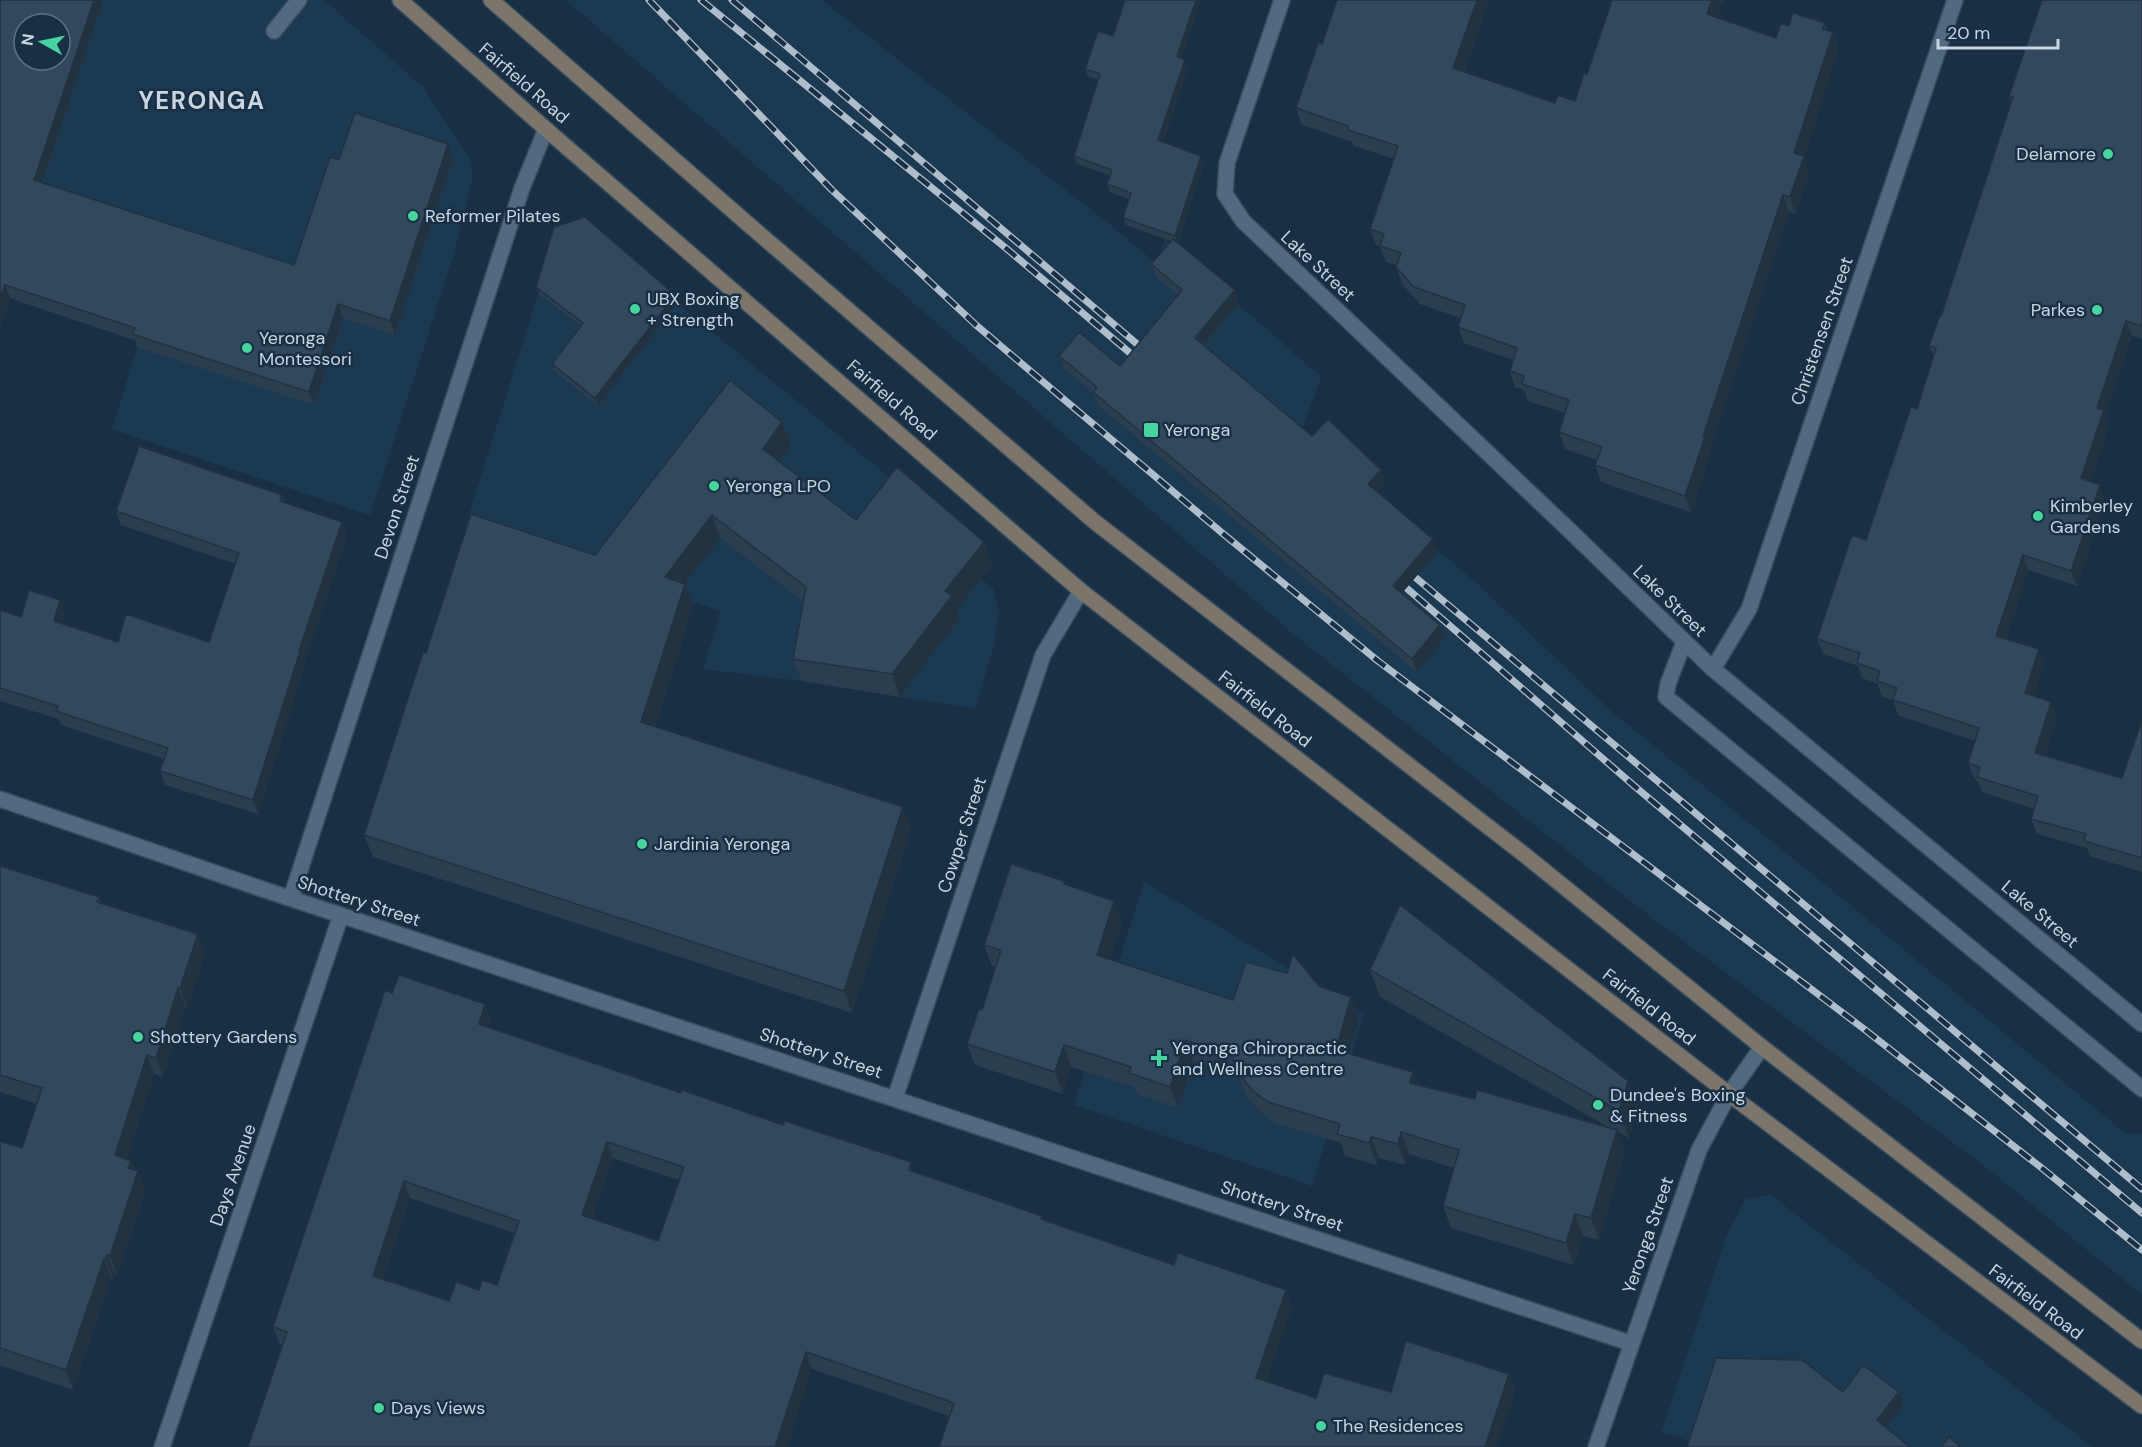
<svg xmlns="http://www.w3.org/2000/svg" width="2142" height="1447" font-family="'DM Sans',sans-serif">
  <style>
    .built { fill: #1c3952; fill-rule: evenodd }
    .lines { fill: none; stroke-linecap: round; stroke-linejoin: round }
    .service-casing { stroke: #394c5d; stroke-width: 18 }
    .minor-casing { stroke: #394c5d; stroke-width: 18 }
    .secondary-casing { stroke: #394c5d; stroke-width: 18 }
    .service { stroke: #516a80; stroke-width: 15 }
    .minor { stroke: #516a80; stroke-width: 15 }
    .secondary { stroke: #7c756c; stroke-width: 15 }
    .rail-casing { stroke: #afbecc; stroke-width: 7 }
    .rail { stroke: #193044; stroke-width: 4.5; stroke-dasharray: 14; stroke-linecap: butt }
    .wall { fill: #2a3e50; fill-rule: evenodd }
    .shaded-wall { fill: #223241 }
    .building { fill: #31485d; stroke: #223241; stroke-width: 1.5; fill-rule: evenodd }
    .poi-dot { fill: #47d49e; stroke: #193044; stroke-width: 2 }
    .labels { text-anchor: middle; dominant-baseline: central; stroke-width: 5; stroke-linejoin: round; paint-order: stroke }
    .street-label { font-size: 18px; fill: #c7d5e2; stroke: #193044 }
    .poi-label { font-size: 18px; fill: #c7d5e2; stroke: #193044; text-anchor: start }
    .district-label { font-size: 24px; font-weight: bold; letter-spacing: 1.5px; fill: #c7d5e2; stroke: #193044 }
  </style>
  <rect width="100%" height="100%" fill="#193044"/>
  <path class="built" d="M 0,0 L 324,0 L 423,87 L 470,159 L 473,176 L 454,254 L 370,515 L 112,429 L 139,342 L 0,295 ZM 24,24 L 60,24 L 60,60 L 24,60 Z
    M 566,0 L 822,0 L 1113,227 L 1158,265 L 1165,239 L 1321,377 L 1301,433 L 1481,587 L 1611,711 L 1838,895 L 2126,1134 L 2142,1134 L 2142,1295 L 1992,1172 L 1634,904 L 1292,633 Z
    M 588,225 L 677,303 L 905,490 L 981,579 L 993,588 L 999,610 L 994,645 L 975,709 L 802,681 L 703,669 L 721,611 L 465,527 L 557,234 Z
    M 1144,882 L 1364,1013 L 1312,1186 L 1074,1105 Z
    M 1771,1195 L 2092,1447 L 1708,1447 L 1661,1432 L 1727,1234 L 1746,1199 Z"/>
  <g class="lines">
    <defs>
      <path id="service" d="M 274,31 L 299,0
        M 1684,642 L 1668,684 L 1666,697 L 2142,1089"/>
      <path id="minor" d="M 1282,0 L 1227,163 L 1225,194 L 1243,221 L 1566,527 L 1713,669 L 2142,1024
        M 1713,669 L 1749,609 L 1955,0
        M 0,799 L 265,890 L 1630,1343
        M 291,898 L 522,188 L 546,129
        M 895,1098 L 1043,655 L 1081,591
        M 162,1447 L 341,915
        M 1596,1447 L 1699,1150 L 1729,1094 L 1762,1047"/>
      <path id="secondary" d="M 400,0 L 556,138 L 1081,591 L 1729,1094 L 2142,1406
        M 491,0 L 748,224 L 1095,522 L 1526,856 L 1762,1047 L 2142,1341"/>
    </defs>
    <use href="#service" class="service-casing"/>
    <use href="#minor" class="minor-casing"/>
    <use href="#secondary" class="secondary-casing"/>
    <use href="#service" class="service"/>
    <use href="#minor" class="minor"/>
    <use href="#secondary" class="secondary"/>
    <defs>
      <path id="rail" d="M 649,0 L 832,190 L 976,325 L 1221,532 L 1378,661 L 1864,1029 L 2043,1169 L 2142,1250
        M 701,0 L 1007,249 L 1143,364
        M 732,0 L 1150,355
        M 1403,567 L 2142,1189
        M 1395,578 L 1639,790 L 2142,1213"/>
    </defs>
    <use href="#rail" class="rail-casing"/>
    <use href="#rail" class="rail"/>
  </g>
  <path class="wall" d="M 0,0 L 103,0 L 43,183 L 294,265 L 339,159 L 448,144 L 453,158 L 395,335 L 343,318 L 314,405 L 137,347 L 135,340 L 10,298 L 0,328 Z
    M 1337,0 L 1489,0 L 1464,72 L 1555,103 L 1575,101 L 1587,74 L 1612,0 L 1724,0 L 1717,18 L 1776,38 L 1789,26 L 1825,23 L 1827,30 L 1833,32 L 1839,48 L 1804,157 L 1809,173 L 1796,214 L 1789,212 L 1710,449 L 1711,453 L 1691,512 L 1601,482 L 1595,465 L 1597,460 L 1565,449 L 1559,432 L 1565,413 L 1528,401 L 1524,390 L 1515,387 L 1510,371 L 1513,360 L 1464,343 L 1458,327 L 1461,318 L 1420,304 L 1402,284 L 1396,267 L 1396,265 L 1386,262 L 1380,246 L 1376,245 L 1370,229 L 1394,159 L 1354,146 L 1352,142 L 1302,125 L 1296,108 L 1322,44 Z
    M 2142,0 L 2142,339 L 2132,336 L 2105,415 L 2109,425 L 2090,482 L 2105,500 L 2077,586 L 2028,570 L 2006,639 L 2044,664 L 2034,696 L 2051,702 L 2057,718 L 2045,755 L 2122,778 L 2142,720 L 2142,872 L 2090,856 L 2087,848 L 2037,834 L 2031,819 L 2034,809 L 1982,792 L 1977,780 L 1974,778 L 1968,763 L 1975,741 L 1898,715 L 1893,700 L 1882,697 L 1878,684 L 1862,678 L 1858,666 L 1823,654 L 1817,639 L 1866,540 L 1917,409 L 1934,357 L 1929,346 L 1941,316 L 2011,103 L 2009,96 Z
    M 1113,36 L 1185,60 L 1188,67 L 1163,142 L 1201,156 L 1204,163 L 1178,242 L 1235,290 L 1239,303 L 1204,345 L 1312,436 L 1386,482 L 1377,492 L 1438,551 L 1402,593 L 1440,625 L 1445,638 L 1417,672 L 1098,405 L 1093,393 L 1064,369 L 1059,356 L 1120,366 L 1178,295 L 1156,277 L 1151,264 L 1171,241 L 1126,225 L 1123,218 L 1129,199 L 1110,192 L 1107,184 L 1110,175 L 1077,164 L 1074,156 L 1098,80 L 1088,76 L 1085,69 Z
    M 536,287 L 677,303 L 598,406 L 554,371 L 552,364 L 581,326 L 539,294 Z
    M 791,445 L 779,461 L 856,520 L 984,542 L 992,565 L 957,609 L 960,618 L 900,697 L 802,681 L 793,659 L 804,602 L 720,538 L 685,584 L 693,606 L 655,727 L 903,807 L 911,830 L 852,1013 L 373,857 L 364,835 L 426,653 L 595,555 Z
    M 282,495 L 284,502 L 342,522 L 347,536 L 304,663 L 305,665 L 258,814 L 165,785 L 160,771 L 164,759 L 61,725 L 59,719 L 0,701 L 0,610 L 21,617 L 60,600 L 65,614 L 62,624 L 118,642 L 209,642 L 236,564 L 121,525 L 116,511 Z
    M 0,866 L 99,897 L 101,903 L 205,953 L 187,1008 L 185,1007 L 163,1077 L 154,1074 L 127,1159 L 134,1170 L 138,1171 L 146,1191 L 117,1276 L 114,1274 L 113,1279 L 111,1278 L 73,1390 L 0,1365 L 0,1141 L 22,1148 L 37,1104 L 0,1092 Z
    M 1065,885 L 1122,922 L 1110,960 L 1233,1000 L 1319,986 L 1359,1018 L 1349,1054 L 1413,1072 L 1418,1084 L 1475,1099 L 1610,1128 L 1380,997 L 1370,970 L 1638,1108 L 1629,1138 L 1618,1132 L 1625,1151 L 1599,1240 L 1583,1236 L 1574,1265 L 1451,1228 L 1443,1206 L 1454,1168 L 1409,1154 L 1406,1165 L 1379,1158 L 1377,1165 L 1345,1156 L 1341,1143 L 1275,1123 L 1261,1112 L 1247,1096 L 1239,1078 L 1193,1061 L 1178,1108 L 1137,1094 L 1134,1087 L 1071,1067 L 1063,1094 L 975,1065 L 967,1044 L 982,1010 L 996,967 L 992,966 L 984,945 Z
    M 392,993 L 485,1004 L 491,1021 L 489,1027 L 1042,1216 L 1044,1220 L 1174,1265 L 1286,1290 L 1292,1307 L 1266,1382 L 1316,1398 L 1391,1392 L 1509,1374 L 1515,1391 L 1496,1447 L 939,1447 L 949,1416 L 812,1369 L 787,1447 L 248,1447 L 283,1345 L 279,1343 L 273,1327 ZM 613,1158 L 679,1180 L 658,1241 L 592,1218 ZM 410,1198 L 514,1233 L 497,1285 L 479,1290 L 449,1301 L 383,1279 Z"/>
  <path class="shaded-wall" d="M 94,0 L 103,0 L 39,193 L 34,180 Z
    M 1196,0 L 1201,0 L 1180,64 L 1177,56 Z
    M 1477,0 L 1489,0 L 1459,85 L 1453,68 Z
    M 1712,0 L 1724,1 L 1713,31 L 1707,14 Z
    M 1833,32 L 1839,48 L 1804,157 L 1809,173 L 1796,214 L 1790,197 L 1794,153 Z
    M 1185,60 L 1188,67 L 1161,148 L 1158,140 Z
    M 448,144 L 453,158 L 395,335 L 390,321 Z
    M 1201,156 L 1204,163 L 1177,243 L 1175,236 Z
    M 1783,195 L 1789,212 L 1710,449 L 1711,453 L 1691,512 L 1685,496 L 1703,436 Z
    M 5,285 L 10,298 L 0,328 L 0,299 Z
    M 1235,290 L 1239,303 L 1199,350 L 1195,338 Z
    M 675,295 L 677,303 L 598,406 L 595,398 Z
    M 338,304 L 343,318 L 314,405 L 309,392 Z
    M 2126,321 L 2132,336 L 2105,415 L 2109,425 L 2086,494 L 2081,478 L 2097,408 Z
    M 782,422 L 791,445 L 771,471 L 763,449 Z
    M 1381,470 L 1386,482 L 1373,497 L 1368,484 Z
    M 2100,485 L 2105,500 L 2077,586 L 2071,571 Z
    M 712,515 L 720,538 L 685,584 L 693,606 L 649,745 L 641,722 L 665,577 Z
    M 342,522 L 347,536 L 304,663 L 305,665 L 258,814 L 253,800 L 299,651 Z
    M 1433,539 L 1438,551 L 1397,599 L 1393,586 Z
    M 984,542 L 992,565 L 957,609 L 960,618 L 900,697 L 892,674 L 945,591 Z
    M 2023,555 L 2028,570 L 2002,651 L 1996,636 Z
    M 60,600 L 65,614 L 59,635 L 54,621 Z
    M 1440,625 L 1445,638 L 1417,672 L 1412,659 Z
    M 2039,649 L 2044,664 L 2031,709 L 2025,693 Z
    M 2051,702 L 2057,718 L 2041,768 L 2035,753 Z
    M 903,807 L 911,830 L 852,1013 L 844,991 Z
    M 1114,901 L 1122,922 L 1105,977 L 1097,955 Z
    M 198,934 L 205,953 L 187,1008 L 180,988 Z
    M 178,988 L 185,1007 L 163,1077 L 156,1058 Z
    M 1351,997 L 1359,1018 L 1344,1072 L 1336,1050 Z
    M 485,1004 L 491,1021 L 485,1040 L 479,1024 Z
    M 1186,1040 L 1193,1061 L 1178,1108 L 1170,1087 Z
    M 1064,1045 L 1071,1067 L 1063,1094 L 1055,1072 Z
    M 147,1055 L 154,1074 L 122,1175 L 115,1155 Z
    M 1413,1072 L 1421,1094 L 1410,1083 Z
    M 1628,1081 L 1638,1108 L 1629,1138 L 1619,1111 Z
    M 1617,1130 L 1625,1151 L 1599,1240 L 1591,1218 Z
    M 1401,1132 L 1409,1154 L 1406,1165 L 1398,1144 Z
    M 1371,1137 L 1379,1158 L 1377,1165 L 1369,1143 Z
    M 607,1142 L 613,1158 L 588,1231 L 582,1215 Z
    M 131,1161 L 137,1177 L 138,1171 L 146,1191 L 117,1276 L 110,1256 L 128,1168 Z
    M 911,1162 L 917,1179 L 909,1170 Z
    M 404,1181 L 410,1198 L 379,1292 L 373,1276 Z
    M 1575,1214 L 1583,1236 L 1574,1265 L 1566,1243 Z
    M 107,1255 L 114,1274 L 113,1279 L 106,1260 Z
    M 104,1259 L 111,1278 L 73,1390 L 66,1370 Z
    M 1286,1290 L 1292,1307 L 1262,1395 L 1256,1378 Z
    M 806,1352 L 812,1369 L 787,1447 L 775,1447 Z
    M 1509,1374 L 1515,1391 L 1496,1447 L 1485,1447 Z
    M 1899,1392 L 1903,1404 L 1881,1432 L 1877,1420 Z"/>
  <path class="building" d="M 0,0 L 94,0 L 34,180 L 294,265 L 330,157 L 339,159 L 355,113 L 448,144 L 390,321 L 338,304 L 309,392 L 132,334 L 135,328 L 5,285 L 0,299 ZM 24,24 L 60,24 L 60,60 L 24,60 Z
    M 1125,0 L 1196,0 L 1177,56 L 1185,60 L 1158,140 L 1201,156 L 1175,236 L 1123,218 L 1131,193 L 1107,184 L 1112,170 L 1074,156 L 1100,74 L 1085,69 L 1098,31 L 1113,36 Z
    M 1337,0 L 1477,0 L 1453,68 L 1555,103 L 1558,95 L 1575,101 L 1584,73 L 1587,74 L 1612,0 L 1712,0 L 1707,14 L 1776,38 L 1781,23 L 1789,26 L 1793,13 L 1825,23 L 1822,29 L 1833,32 L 1794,153 L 1804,156 L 1790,197 L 1783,195 L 1703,436 L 1705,437 L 1685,496 L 1595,465 L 1602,447 L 1559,432 L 1569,400 L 1522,384 L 1524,376 L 1510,371 L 1517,348 L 1458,327 L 1465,305 L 1414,287 L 1396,267 L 1401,253 L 1380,246 L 1384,234 L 1370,229 L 1398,146 L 1348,130 L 1348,126 L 1296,108 L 1318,43 L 1322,44 Z
    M 2042,0 L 2142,0 L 2142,326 L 2126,321 L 2097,408 L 2104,410 L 2081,478 L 2100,485 L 2071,571 L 2023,555 L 1996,636 L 2039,649 L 2025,693 L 2051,702 L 2035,753 L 2122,778 L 2142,720 L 2142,858 L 2084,841 L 2086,834 L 2031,819 L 2038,796 L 1977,777 L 1980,767 L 1968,763 L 1979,728 L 1893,700 L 1897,688 L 1877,681 L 1880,671 L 1857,663 L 1860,653 L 1817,639 L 1852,535 L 1866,540 L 1911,407 L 1917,409 L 1936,348 L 1929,346 L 1940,315 L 1941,316 L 2013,97 L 2009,96 Z
    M 585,217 L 675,295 L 595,398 L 552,364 L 583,323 L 536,287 L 554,227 Z
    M 1173,239 L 1235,290 L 1195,338 L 1312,436 L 1328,419 L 1381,470 L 1368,484 L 1433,539 L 1393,586 L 1440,625 L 1412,659 L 1093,392 L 1097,387 L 1059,356 L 1079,332 L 1120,366 L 1182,290 L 1151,264 Z
    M 730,380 L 782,422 L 763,449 L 856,520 L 897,467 L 984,542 L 945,591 L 952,596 L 892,674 L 793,659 L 806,587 L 712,515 L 665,577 L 685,584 L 641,722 L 903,807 L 844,991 L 364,835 L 423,652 L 426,653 L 471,514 L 595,555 Z
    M 139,446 L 282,495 L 280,501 L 342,522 L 299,651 L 300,651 L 253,800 L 160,771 L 168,748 L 56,711 L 58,706 L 0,688 L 0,610 L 21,617 L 29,590 L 60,600 L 54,621 L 118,642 L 126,614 L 209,642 L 239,553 L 116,511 Z
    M 1011,864 L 1064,881 L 1064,884 L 1114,901 L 1097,955 L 1233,1000 L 1246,962 L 1287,973 L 1293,954 L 1319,986 L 1351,997 L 1336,1050 L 1413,1072 L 1410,1083 L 1475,1099 L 1477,1090 L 1617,1130 L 1591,1218 L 1575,1214 L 1566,1243 L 1443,1206 L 1459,1150 L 1401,1132 L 1398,1144 L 1371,1137 L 1369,1143 L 1337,1134 L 1340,1124 L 1268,1102 L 1253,1091 L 1239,1074 L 1232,1056 L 1186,1040 L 1170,1087 L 1129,1073 L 1131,1067 L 1064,1045 L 1055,1072 L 967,1044 L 979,1009 L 982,1010 L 1001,950 L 984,945 Z
    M 0,866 L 99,897 L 97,902 L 198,934 L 180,988 L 178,988 L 156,1058 L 147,1055 L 115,1155 L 131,1161 L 128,1168 L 138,1171 L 110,1256 L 107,1255 L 106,1260 L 104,1259 L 66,1370 L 0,1348 L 0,1141 L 22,1148 L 42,1088 L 0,1075 Z
    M 1400,905 L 1628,1081 L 1619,1111 L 1370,970 Z
    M 399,975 L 485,1004 L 479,1024 L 681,1093 L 682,1090 L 783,1125 L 785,1121 L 911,1162 L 909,1170 L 1042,1216 L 1041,1219 L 1174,1265 L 1178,1253 L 1286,1290 L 1256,1378 L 1316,1398 L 1324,1373 L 1391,1392 L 1406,1341 L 1509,1374 L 1485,1447 L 939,1447 L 954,1403 L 806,1352 L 775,1447 L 248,1447 L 287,1332 L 273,1327 L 385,990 L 392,993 ZM 607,1142 L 684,1167 L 658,1241 L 582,1215 ZM 404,1181 L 519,1221 L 497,1285 L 482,1280 L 479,1290 L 456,1282 L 449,1301 L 373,1276 Z
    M 1716,1358 L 1802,1360 L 1843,1392 L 1863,1365 L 1899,1392 L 1877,1420 L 1910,1447 L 1687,1447 Z
    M 1949,1437 L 1962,1447 L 1941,1447 Z"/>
  <g class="poi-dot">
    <circle cx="2108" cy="154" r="6"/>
    <circle cx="413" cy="216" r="6"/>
    <circle cx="635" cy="309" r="6"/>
    <circle cx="2097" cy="310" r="6"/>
    <circle cx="247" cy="348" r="6"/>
    <rect x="1143" y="422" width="16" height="16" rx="3"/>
    <circle cx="714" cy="486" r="6"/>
    <circle cx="2038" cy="516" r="6"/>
    <circle cx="642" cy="844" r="6"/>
    <circle cx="138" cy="1037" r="6"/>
    <path d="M1156 1049h6v6h6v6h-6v6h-6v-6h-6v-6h6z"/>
    <circle cx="1598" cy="1105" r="6"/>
    <circle cx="379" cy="1408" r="6"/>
    <circle cx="1321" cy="1426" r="6"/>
  </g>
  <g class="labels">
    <g class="street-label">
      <text transform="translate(524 83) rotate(41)">Fairfield Road</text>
      <text transform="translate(1318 266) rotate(43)">Lake Street</text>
      <text transform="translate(1822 331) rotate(-71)">Christensen Street</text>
      <text transform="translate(892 400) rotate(41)">Fairfield Road</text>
      <text transform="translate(397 507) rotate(-72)">Devon Street</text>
      <text transform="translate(1670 601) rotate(44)">Lake Street</text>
      <text transform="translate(1265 709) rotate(38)">Fairfield Road</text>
      <text transform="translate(962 835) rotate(-72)">Cowper Street</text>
      <text transform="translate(359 901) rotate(18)">Shottery Street</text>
      <text transform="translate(2040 914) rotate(40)">Lake Street</text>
      <text transform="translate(1649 1007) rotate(38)">Fairfield Road</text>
      <text transform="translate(821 1053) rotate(18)">Shottery Street</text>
      <text transform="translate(233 1175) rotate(-71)">Days Avenue</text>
      <text transform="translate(1282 1206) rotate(18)">Shottery Street</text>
      <text transform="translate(1648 1235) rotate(-71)">Yeronga Street</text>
      <text transform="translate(2036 1302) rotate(37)">Fairfield Road</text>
    </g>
    <g class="poi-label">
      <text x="2096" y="154" text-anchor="end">Delamore</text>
      <text x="425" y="216">Reformer Pilates</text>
      <text x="647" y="299">UBX Boxing<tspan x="647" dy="21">+ Strength</tspan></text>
      <text x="2085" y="310" text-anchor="end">Parkes</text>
      <text x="259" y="338">Yeronga<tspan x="259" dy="21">Montessori</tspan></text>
      <text x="1164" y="430">Yeronga</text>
      <text x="726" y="486">Yeronga LPO</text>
      <text x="2050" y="506">Kimberley<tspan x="2050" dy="21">Gardens</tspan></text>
      <text x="654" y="844">Jardinia Yeronga</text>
      <text x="150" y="1037">Shottery Gardens</text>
      <text x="1172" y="1048">Yeronga Chiropractic<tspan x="1172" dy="21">and Wellness Centre</tspan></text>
      <text x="1610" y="1095">Dundee's Boxing<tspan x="1610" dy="21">&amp; Fitness</tspan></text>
      <text x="391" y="1408">Days Views</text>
      <text x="1333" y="1426">The Residences</text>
    </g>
    <g class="district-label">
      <text x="202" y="100">YERONGA</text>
    </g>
  </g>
  <g transform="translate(42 42) rotate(279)"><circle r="28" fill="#193044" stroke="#5f7283" stroke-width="1.5"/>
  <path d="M0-4.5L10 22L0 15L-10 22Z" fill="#47d49e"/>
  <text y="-9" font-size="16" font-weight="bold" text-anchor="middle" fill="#c7d5e2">N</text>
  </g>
  <path d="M1938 39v9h120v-9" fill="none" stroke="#c7d5e2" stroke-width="3"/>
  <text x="1947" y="39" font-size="18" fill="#c7d5e2" stroke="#193044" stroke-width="4.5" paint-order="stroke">20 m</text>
</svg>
